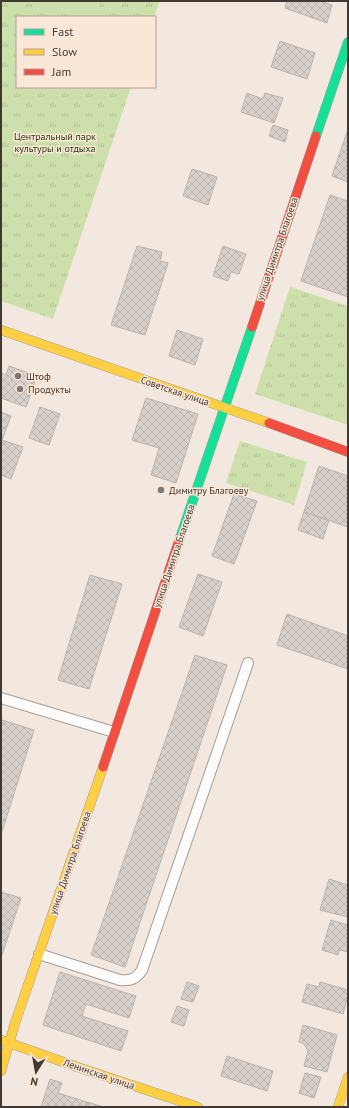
<svg xmlns="http://www.w3.org/2000/svg" width="349" height="1108" font-family="'PT Sans',sans-serif">
  <style>
    .grass { fill: url(#grass-tufts) }
    .garden { fill: #cddfaa }
    .building { fill: url(#building-cross-hatch); stroke: #b9b2ac }
    .lines { fill: none; stroke-linecap: round; stroke-linejoin: round }
    .lane-casing { stroke: #a59d97; stroke-width: 12 }
    .fast-casing { stroke: #a59d97; stroke-width: 10 }
    .slow-casing { stroke: #a59d97; stroke-width: 10 }
    .jam-casing { stroke: #a59d97; stroke-width: 10 }
    .lane { stroke: #fdfcfa; stroke-width: 10 }
    .fast { stroke: #16e098; stroke-width: 9 }
    .slow { stroke: #ffcf43; stroke-width: 9 }
    .jam { stroke: #f24e42; stroke-width: 9 }
    .poi-dot { fill: #7f7770; stroke: #fae7d8; stroke-width: 1.5 }
    .labels { text-anchor: middle; dominant-baseline: central; stroke-width: 3; stroke-linejoin: round; paint-order: stroke }
    .park-label { font-size: 10px; fill: #2a3a14; stroke: #fae7d8 }
    .street-label { font-size: 10px; fill: #413a34; stroke: #fae7d8 }
    .poi-label { font-size: 10px; fill: #413a34; stroke: #fae7d8; text-anchor: start }
  </style>
  <defs>
    <pattern id="grass-tufts" width="24" height="20" patternUnits="userSpaceOnUse"><rect width="24" height="20" fill="#cddfaa"/><path d="M3 7l-1-3M5 7V3M7 7l1-3M15 17l-1-3M17 17v-4M19 17l1-3" fill="none" stroke="#b1c093"/></pattern>
    <pattern id="building-cross-hatch" width="8" height="8" patternUnits="userSpaceOnUse"><rect width="8" height="8" fill="#d8d0c9"/><path d="M0 0l8 8M0 8l8-8" fill="none" stroke="#bbb3ad"/></pattern>
  </defs>
  <rect width="100%" height="100%" fill="#f2e8e0"/>
  <path class="grass" d="M 1,1 L 160,1 L 154,17 L 17,17 L 17,87 L 131,87 L 53,319 L 1,301 Z
    M 290,287 L 348,306 L 348,425 L 255,394 Z
    M 240,441 L 307,462 L 294,505 L 226,483 Z"/>
  <path class="garden" d="M 28,1 L 101,1 L 96,17 L 74,17 Z"/>
  <path class="building" d="M 287,1 L 320,1 L 332,5 L 327,23 L 285,8 Z
    M 280,41 L 315,53 L 307,79 L 271,67 Z
    M 247,93 L 263,99 L 265,93 L 283,98 L 274,123 L 241,112 Z
    M 273,125 L 288,130 L 285,142 L 269,136 Z
    M 348,129 L 348,182 L 332,176 Z
    M 192,169 L 217,177 L 208,205 L 183,196 Z
    M 330,195 L 348,201 L 348,297 L 301,281 Z
    M 137,246 L 162,252 L 160,261 L 168,263 L 145,335 L 111,325 Z
    M 223,246 L 246,254 L 239,274 L 231,272 L 228,281 L 213,276 Z
    M 177,330 L 203,339 L 195,365 L 169,356 Z
    M 9,366 L 37,376 L 26,407 L 1,398 L 1,373 L 6,375 Z
    M 146,398 L 198,414 L 176,483 L 151,475 L 159,448 L 132,440 Z
    M 40,407 L 60,414 L 49,445 L 29,438 Z
    M 1,412 L 11,416 L 2,440 L 23,447 L 11,479 L 1,475 Z
    M 319,466 L 348,476 L 348,527 L 304,512 Z
    M 234,494 L 257,501 L 234,564 L 212,556 Z
    M 304,512 L 329,520 L 323,539 L 298,530 Z
    M 198,574 L 222,582 L 203,636 L 179,627 Z
    M 90,575 L 122,584 L 89,689 L 58,680 Z
    M 287,614 L 348,636 L 348,669 L 277,645 Z
    M 195,655 L 227,665 L 125,967 L 91,955 Z
    M 2,720 L 34,730 L 1,835 L 1,723 Z
    M 329,879 L 348,885 L 348,917 L 320,910 Z
    M 1,892 L 21,898 L 1,958 Z
    M 331,920 L 348,925 L 348,952 L 339,950 L 338,955 L 322,950 Z
    M 60,972 L 136,996 L 129,1018 L 86,1004 L 82,1016 L 128,1031 L 121,1051 L 43,1025 Z
    M 187,982 L 199,986 L 193,1002 L 181,999 Z
    M 320,982 L 348,990 L 348,995 L 343,1014 L 302,1002 L 307,984 L 319,987 Z
    M 177,1006 L 189,1010 L 184,1026 L 171,1022 Z
    M 303,1025 L 337,1035 L 327,1072 L 304,1066 L 308,1051 L 304,1044 L 299,1042 Z
    M 227,1056 L 273,1071 L 267,1091 L 221,1076 Z
    M 305,1073 L 321,1077 L 314,1098 L 299,1093 Z
    M 50,1079 L 62,1083 L 58,1093 L 87,1102 L 85,1107 L 41,1107 Z
    M 87,1102 L 104,1107 L 85,1107 Z"/>
  <g class="lines">
    <defs>
      <path id="lane" d="M 1,698 L 114,732
        M 39,954 L 120,980 C 131,981 136,979 142,970 L 248,663"/>
      <path id="fast" d="M 316,136 L 348,42
        M 180,538 L 252,327"/>
      <path id="slow" d="M 1,330 L 269,423
        M 1,1040 L 83,1069 L 198,1107
        M 1,1071 L 15,1023 L 103,767
        M 338,1107 L 348,1077"/>
      <path id="jam" d="M 252,327 L 316,136
        M 269,423 L 348,452
        M 103,767 L 180,538"/>
    </defs>
    <use href="#lane" class="lane-casing"/>
    <use href="#fast" class="fast-casing"/>
    <use href="#slow" class="slow-casing"/>
    <use href="#jam" class="jam-casing"/>
    <use href="#lane" class="lane"/>
    <use href="#fast" class="fast"/>
    <use href="#slow" class="slow"/>
    <use href="#jam" class="jam"/>
  </g>
  <g class="poi-dot">
    <circle cx="18" cy="376" r="4"/>
    <circle cx="20" cy="389" r="4"/>
    <circle cx="161" cy="490" r="4"/>
  </g>
  <g class="labels">
    <g class="park-label">
      <text x="55" y="136">Центральный парк<tspan x="55" dy="12">культуры и отдыха</tspan></text>
    </g>
    <g class="street-label">
      <text transform="translate(277 249) rotate(-71)">улица Димитра Благоева</text>
      <text transform="translate(175 391) rotate(19)">Советская улица</text>
      <text transform="translate(174 556) rotate(-71)">улица Димитра Благоева</text>
      <text transform="translate(70 863) rotate(-71)">улица Димитра Благоева</text>
      <text transform="translate(99 1074) rotate(19)">Ленинская улица</text>
    </g>
    <g class="poi-label">
      <text x="26" y="376">Штоф</text>
      <text x="28" y="389">Продукты</text>
      <text x="169" y="490">Димитру Благоеву</text>
    </g>
  </g>
  <rect width="349" height="1108" fill="none" stroke="#413a34" stroke-width="4"/>
  <rect x="16" y="16" width="140" height="72" fill="#fae7d8" stroke="#b0a296"/>
  <rect x="24" y="29" width="20" height="6" fill="#16e098" stroke="#b0a296"/>
  <text x="52" y="36" font-size="12" fill="#413a34">Fast</text>
  <rect x="24" y="49" width="20" height="6" fill="#ffcf43" stroke="#b0a296"/>
  <text x="52" y="56" font-size="12" fill="#413a34">Slow</text>
  <rect x="24" y="69" width="20" height="6" fill="#f24e42" stroke="#b0a296"/>
  <text x="52" y="76" font-size="12" fill="#413a34">Jam</text>
  <g transform="translate(36 1072) rotate(191)" stroke="#fae7d8" stroke-width="3" paint-order="stroke">
  <path d="M0-3L7 15L0 10L-7 15Z" fill="#413a34"/>
  <text y="-6" font-size="11" font-weight="bold" text-anchor="middle" fill="#413a34">N</text>
  </g>
</svg>
